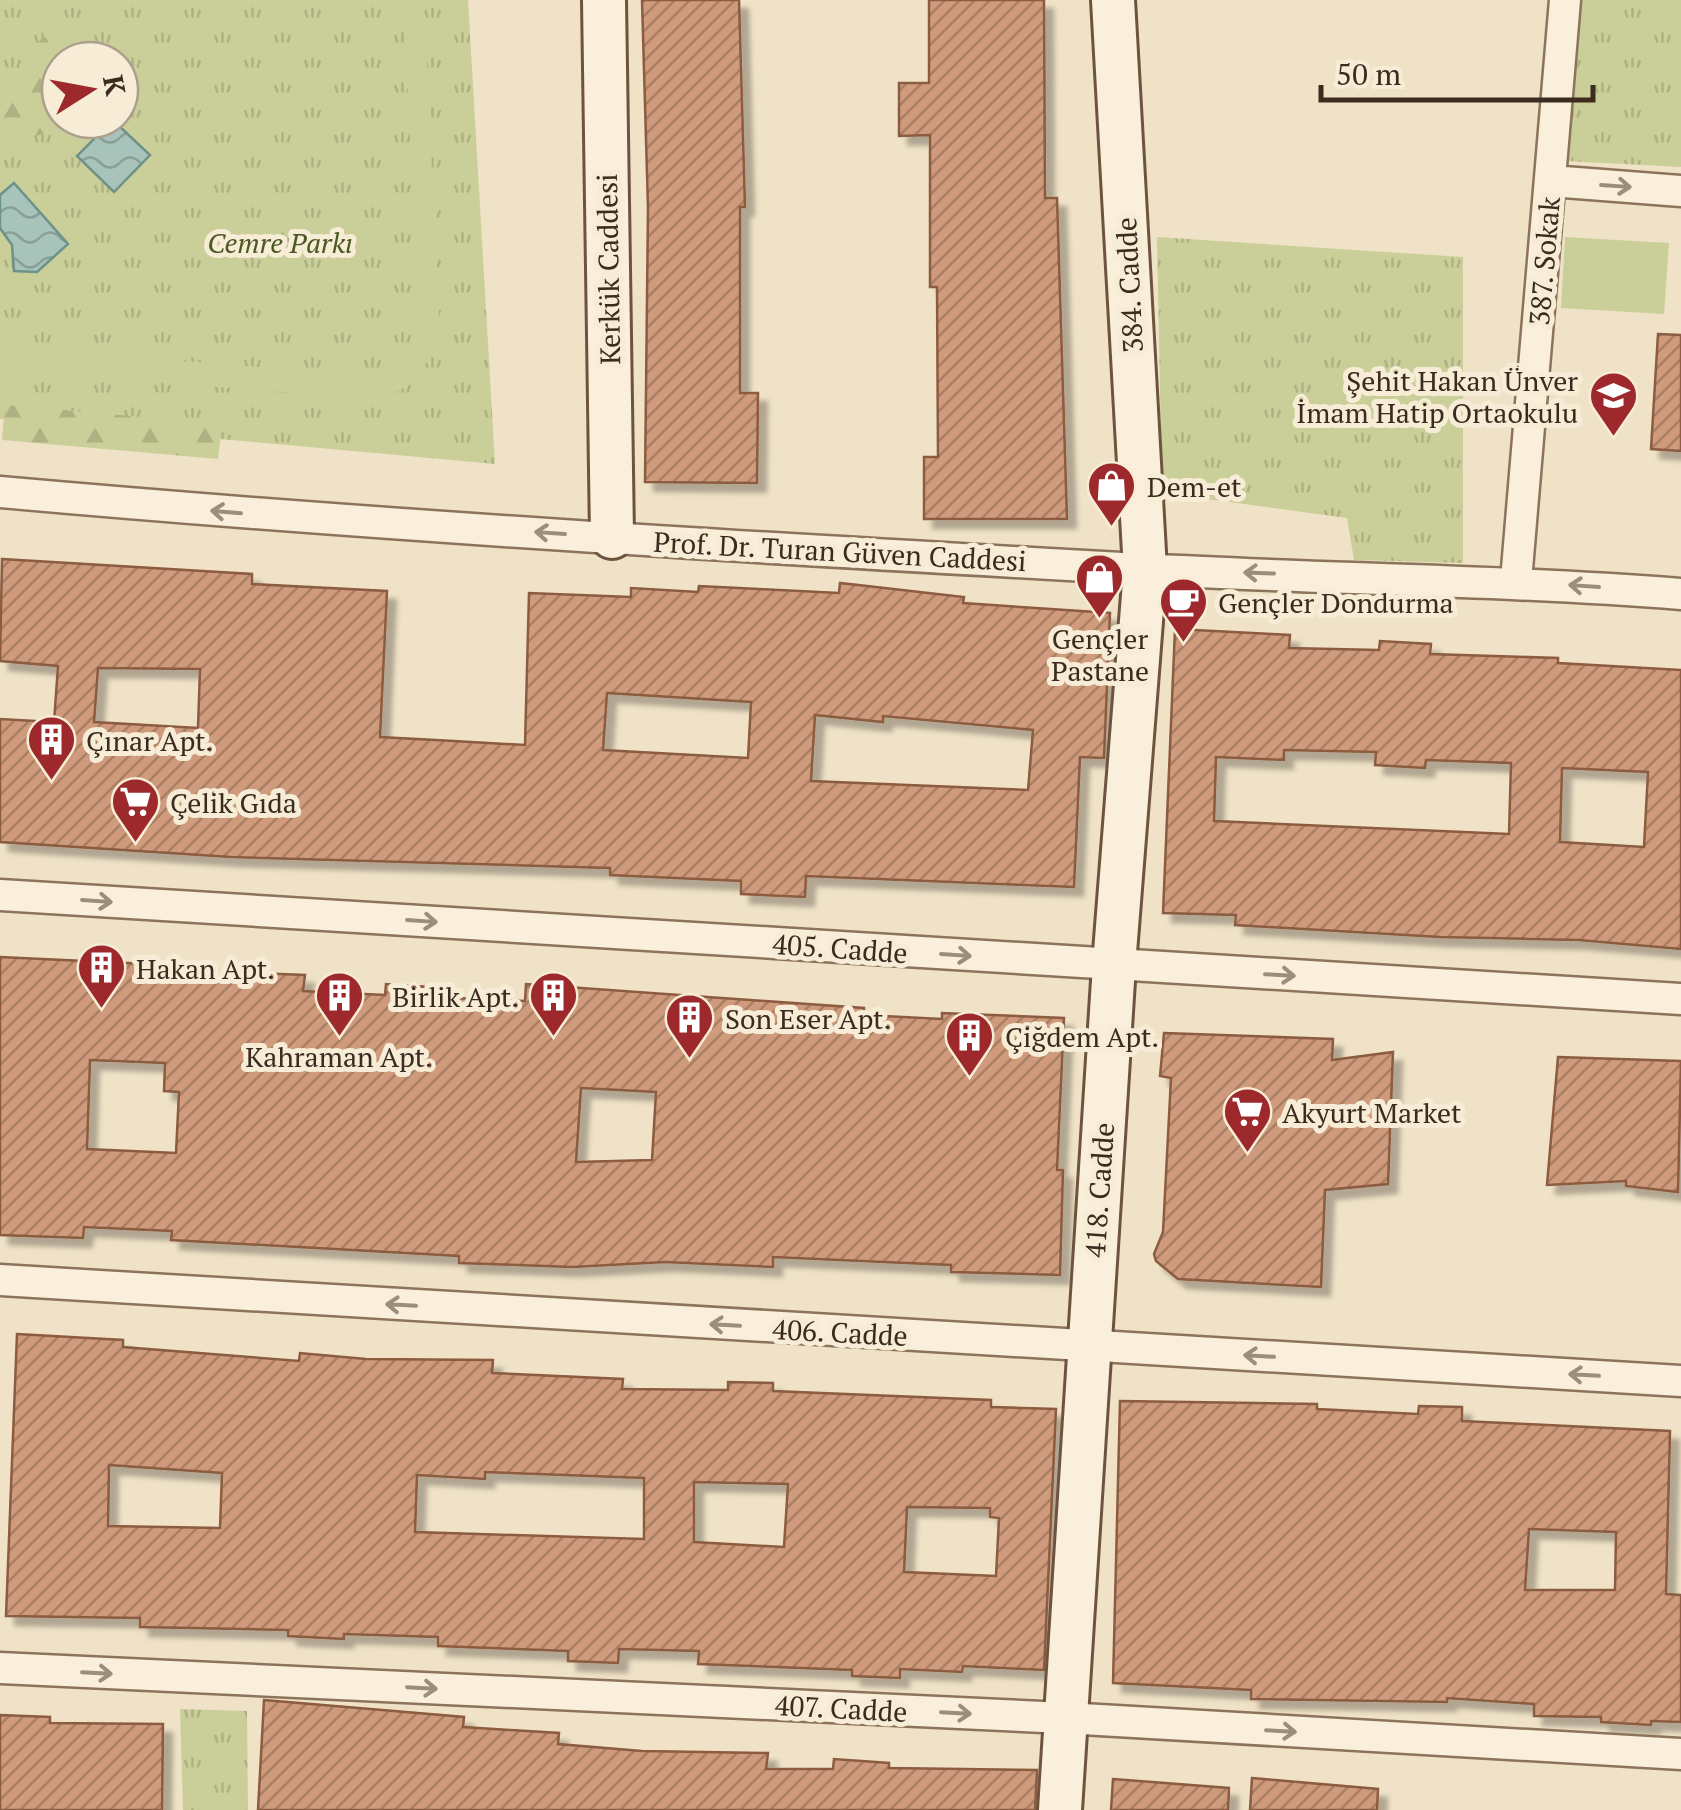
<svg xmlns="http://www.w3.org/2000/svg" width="1681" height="1810" font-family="'PT Serif',serif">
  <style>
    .grass { fill: url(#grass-tufts); fill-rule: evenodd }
    .forest { fill: url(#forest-firs) }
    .garden { fill: #cacf99 }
    .water { fill: url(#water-waves); stroke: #6d9288; stroke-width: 2.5 }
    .building { fill: url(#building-hatch); stroke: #8c5b40; stroke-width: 2.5; fill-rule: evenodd; filter: url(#shadow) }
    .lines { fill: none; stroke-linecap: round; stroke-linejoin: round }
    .street-casing { stroke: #8c735b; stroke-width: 35 }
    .secondary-casing { stroke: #6e543e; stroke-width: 48 }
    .street { stroke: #faefda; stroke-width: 30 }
    .secondary { stroke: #faefda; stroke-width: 42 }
    .oneway { stroke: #9b8e7c }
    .labels { text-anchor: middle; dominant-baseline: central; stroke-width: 10; stroke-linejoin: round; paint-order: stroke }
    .park-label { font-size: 28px; font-style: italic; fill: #4d5925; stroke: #f7ecd6 }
    .street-label { font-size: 28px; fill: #3c2c1f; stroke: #f7ecd6 }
    .poi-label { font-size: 28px; fill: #3c2c1f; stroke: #f7ecd6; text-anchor: start }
  </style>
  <defs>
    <pattern id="grass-tufts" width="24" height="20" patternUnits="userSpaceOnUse" patternTransform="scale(2.5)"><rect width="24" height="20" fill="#cacf99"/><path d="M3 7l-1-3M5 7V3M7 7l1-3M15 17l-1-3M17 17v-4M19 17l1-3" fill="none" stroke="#aeb283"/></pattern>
    <pattern id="forest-firs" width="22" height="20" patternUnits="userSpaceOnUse" patternTransform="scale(2.5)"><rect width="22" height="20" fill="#cacf99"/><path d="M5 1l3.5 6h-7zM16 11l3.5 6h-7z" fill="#aeb283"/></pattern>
    <pattern id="water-waves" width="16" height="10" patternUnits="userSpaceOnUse" patternTransform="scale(2.5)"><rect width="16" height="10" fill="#a7c3ba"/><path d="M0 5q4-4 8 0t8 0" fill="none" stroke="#899f97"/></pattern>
    <pattern id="building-hatch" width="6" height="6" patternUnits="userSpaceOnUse" patternTransform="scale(2.5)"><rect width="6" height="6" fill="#cf9b7b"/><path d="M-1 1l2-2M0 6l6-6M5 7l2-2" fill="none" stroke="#a97f64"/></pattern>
    <filter id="shadow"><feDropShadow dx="9" dy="9" stdDeviation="2.5" flood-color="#0004"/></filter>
  </defs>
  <rect width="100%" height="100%" fill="#f0e2c6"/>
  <path class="grass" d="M 0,0 L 468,0 L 495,464 L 0,419 ZM 60,60 L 120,60 L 120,120 L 60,120 Z
    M 1580,0 L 1681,0 L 1681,167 L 1566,161 Z
    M 1157,237 L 1463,257 L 1463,563 L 1354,560 L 1347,518 L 1162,493 Z
    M 180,1709 L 247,1711 L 248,1810 L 183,1810 Z"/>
  <path class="forest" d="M 51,33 L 71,37 L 76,60 L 60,60 L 60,116 L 46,133 L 0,147 L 0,103 C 25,81 21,48 51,33 Z
    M 5,405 L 222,424 L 218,459 L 2,440 Z"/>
  <path class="garden" d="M 404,0 L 424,0 L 439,320 C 435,360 415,393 373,399 L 0,370 L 0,347 L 376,376 C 402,367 415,350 418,323 Z
    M 1565,237 L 1669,243 L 1664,314 L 1561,308 Z"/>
  <path class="water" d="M 108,120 L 119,120 L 119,126 L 150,155 L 114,192 L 77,156 L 107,126 Z
    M 14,183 L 68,244 L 37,272 L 14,271 L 12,245 L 0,228 L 0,195 Z"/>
  <path class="building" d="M 642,0 L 739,0 L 745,207 L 740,207 L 740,393 L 758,393 L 757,483 L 645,482 L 648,208 Z
    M 929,0 L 1044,0 L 1045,198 L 1057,198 L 1067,519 L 924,519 L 924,457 L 938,457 L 937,287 L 930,287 L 930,135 L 899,136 L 899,83 L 929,83 Z
    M 1658,334 L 1681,335 L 1681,451 L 1651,449 Z
    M 2,559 L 252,574 L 252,584 L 387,591 L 380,737 L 454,741 L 525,745 L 529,593 L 631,597 L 631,588 L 698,592 L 699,586 L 839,593 L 840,583 L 964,597 L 963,603 L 1110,613 L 1104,758 L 1080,757 L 1074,887 L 806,876 L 805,897 L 741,894 L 741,881 L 610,875 L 610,868 L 231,857 L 0,842 L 0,719 L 54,722 L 58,666 L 0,661 ZM 98,668 L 200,669 L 198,728 L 94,722 ZM 607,693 L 751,702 L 748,758 L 603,750 ZM 815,715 L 883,722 L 883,716 L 1033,730 L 1028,790 L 811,781 Z
    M 1175,629 L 1290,635 L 1289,648 L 1379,650 L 1380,641 L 1431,644 L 1430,654 L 1558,658 L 1558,663 L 1681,670 L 1681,949 L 1579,940 L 1440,937 L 1235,925 L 1236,915 L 1163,913 ZM 1284,750 L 1376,752 L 1375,765 L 1425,768 L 1426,760 L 1511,763 L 1509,834 L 1214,821 L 1216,757 L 1284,760 ZM 1562,768 L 1648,772 L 1644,847 L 1560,842 Z
    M 0,957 L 148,964 L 147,971 L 255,978 L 255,973 L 305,975 L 303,991 L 385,995 L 386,984 L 430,987 L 429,997 L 525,1001 L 526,984 L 864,1008 L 864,1015 L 942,1019 L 942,1013 L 1064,1018 L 1057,1170 L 1063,1170 L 1060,1275 L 951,1272 L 951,1265 L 773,1257 L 773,1267 L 665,1262 L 572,1267 L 459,1263 L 459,1256 L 171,1240 L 172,1231 L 84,1227 L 83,1238 L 0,1235 ZM 90,1060 L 165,1063 L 164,1091 L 179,1092 L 176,1153 L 87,1149 ZM 581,1088 L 656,1092 L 652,1160 L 576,1162 Z
    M 1164,1033 L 1333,1039 L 1332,1060 L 1393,1052 L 1388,1184 L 1325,1190 L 1321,1287 L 1178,1279 L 1156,1261 L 1154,1254 L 1163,1232 L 1171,1078 L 1160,1076 Z
    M 1558,1057 L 1681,1061 L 1678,1192 L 1626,1186 L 1626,1181 L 1547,1185 Z
    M 17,1334 L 123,1340 L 123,1347 L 299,1361 L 300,1353 L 366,1359 L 493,1360 L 492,1373 L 623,1379 L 622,1389 L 728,1390 L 728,1382 L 773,1383 L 773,1391 L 991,1400 L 991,1407 L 1056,1409 L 1044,1670 L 963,1666 L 962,1672 L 900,1669 L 900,1678 L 852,1676 L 852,1670 L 698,1664 L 699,1651 L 619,1649 L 618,1663 L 568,1661 L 568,1651 L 438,1646 L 438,1637 L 344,1634 L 344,1639 L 288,1636 L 288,1630 L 140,1627 L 140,1618 L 6,1616 ZM 109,1465 L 222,1473 L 220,1528 L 108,1526 ZM 485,1472 L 644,1478 L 644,1539 L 415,1532 L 417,1475 L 485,1479 ZM 694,1482 L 788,1484 L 784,1547 L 694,1542 ZM 907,1507 L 990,1508 L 990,1517 L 999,1518 L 996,1576 L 904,1572 Z
    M 1120,1401 L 1317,1404 L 1317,1409 L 1418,1414 L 1419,1406 L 1462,1407 L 1462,1421 L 1670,1431 L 1666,1594 L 1681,1595 L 1681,1722 L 1651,1721 L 1651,1725 L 1601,1722 L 1601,1717 L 1534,1716 L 1534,1704 L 1447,1698 L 1447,1702 L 1251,1699 L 1251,1690 L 1113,1683 ZM 1529,1529 L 1616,1532 L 1615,1590 L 1525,1590 Z
    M 264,1700 L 464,1717 L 463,1727 L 559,1733 L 558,1744 L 642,1751 L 768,1753 L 766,1769 L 833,1769 L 834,1759 L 889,1763 L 889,1768 L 1037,1770 L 1035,1810 L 258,1810 Z
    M 0,1715 L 50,1717 L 50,1723 L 163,1724 L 162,1810 L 0,1810 Z
    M 1252,1778 L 1378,1789 L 1377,1810 L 1250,1810 Z
    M 1113,1779 L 1229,1788 L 1228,1810 L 1111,1810 Z"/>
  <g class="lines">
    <defs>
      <path id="street" d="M 1551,181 L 1681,191
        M 0,492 C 379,526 760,548 1140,569 C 1320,579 1501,580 1681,594
        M 1516,581 L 1565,0
        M 0,895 L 1681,999
        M 0,1280 L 1681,1381
        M 0,1668 L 1065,1718 L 1681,1754"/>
      <path id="secondary" d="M 604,0 L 612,537
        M 1060,1810 L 1114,965 L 1145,570 L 1113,0"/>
    </defs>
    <use href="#street" class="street-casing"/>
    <use href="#secondary" class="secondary-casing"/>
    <use href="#street" class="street"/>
    <use href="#secondary" class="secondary"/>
  </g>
  <defs><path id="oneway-shaft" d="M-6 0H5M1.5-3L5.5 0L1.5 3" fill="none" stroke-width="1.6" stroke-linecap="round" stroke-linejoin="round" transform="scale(2.5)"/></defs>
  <g class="oneway">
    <use href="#oneway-shaft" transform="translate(1616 186) rotate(4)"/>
    <use href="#oneway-shaft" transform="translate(226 512) rotate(-175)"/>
    <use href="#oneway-shaft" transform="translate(550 533) rotate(-176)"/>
    <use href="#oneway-shaft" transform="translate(1259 573) rotate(-178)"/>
    <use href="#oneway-shaft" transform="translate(1584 586) rotate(-176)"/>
    <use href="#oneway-shaft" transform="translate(97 901) rotate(4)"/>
    <use href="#oneway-shaft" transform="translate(422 921) rotate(4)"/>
    <use href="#oneway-shaft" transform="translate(956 955) rotate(4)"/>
    <use href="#oneway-shaft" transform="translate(1280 975) rotate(3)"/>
    <use href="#oneway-shaft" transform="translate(401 1305) rotate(-177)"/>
    <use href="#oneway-shaft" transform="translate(725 1325) rotate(-177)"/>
    <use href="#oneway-shaft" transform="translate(1259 1356) rotate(-177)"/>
    <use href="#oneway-shaft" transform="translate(1584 1375) rotate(-177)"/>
    <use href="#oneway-shaft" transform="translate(97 1673) rotate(3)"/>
    <use href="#oneway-shaft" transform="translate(422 1688) rotate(3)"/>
    <use href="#oneway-shaft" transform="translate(956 1713) rotate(3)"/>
    <use href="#oneway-shaft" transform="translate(1281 1731) rotate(3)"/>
  </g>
  <defs>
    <symbol id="school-pin" viewBox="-11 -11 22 30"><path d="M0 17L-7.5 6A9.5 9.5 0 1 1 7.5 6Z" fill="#9d292d" stroke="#f7ecd6"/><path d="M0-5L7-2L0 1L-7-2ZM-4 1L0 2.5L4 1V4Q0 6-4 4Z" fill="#fff"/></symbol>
    <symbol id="shop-pin" viewBox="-11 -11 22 30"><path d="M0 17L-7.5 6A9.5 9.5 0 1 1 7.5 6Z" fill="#9d292d" stroke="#f7ecd6"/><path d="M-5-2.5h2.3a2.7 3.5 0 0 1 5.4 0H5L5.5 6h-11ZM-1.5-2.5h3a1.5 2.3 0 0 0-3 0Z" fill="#fff"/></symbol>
    <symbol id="cafe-pin" viewBox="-11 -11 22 30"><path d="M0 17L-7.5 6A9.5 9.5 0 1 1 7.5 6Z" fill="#9d292d" stroke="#f7ecd6"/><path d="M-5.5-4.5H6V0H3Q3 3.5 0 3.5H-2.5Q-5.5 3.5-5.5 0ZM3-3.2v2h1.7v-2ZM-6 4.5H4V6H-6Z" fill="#fff"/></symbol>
    <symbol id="building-pin" viewBox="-11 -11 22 30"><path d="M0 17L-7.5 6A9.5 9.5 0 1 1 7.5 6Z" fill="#9d292d" stroke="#f7ecd6"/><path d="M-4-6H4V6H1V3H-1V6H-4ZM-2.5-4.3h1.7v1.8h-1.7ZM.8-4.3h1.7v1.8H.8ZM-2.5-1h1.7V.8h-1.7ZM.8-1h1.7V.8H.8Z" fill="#fff"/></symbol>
    <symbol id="supermarket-pin" viewBox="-11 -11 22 30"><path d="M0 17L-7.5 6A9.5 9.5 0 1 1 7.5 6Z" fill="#9d292d" stroke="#f7ecd6"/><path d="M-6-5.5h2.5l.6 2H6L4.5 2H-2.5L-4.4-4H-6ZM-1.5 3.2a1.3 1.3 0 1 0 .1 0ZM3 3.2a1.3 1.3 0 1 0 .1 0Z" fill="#fff"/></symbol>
  </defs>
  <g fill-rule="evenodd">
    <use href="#school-pin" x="1586" y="368" width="55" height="75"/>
    <use href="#shop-pin" x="1084" y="458" width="55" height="75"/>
    <use href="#shop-pin" x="1072" y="550" width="55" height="75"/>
    <use href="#cafe-pin" x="1156" y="574" width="55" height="75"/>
    <use href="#building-pin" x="24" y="712" width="55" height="75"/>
    <use href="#supermarket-pin" x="108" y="774" width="55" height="75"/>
    <use href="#building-pin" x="74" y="940" width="55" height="75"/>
    <use href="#building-pin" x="312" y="968" width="55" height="75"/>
    <use href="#building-pin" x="526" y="968" width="55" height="75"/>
    <use href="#building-pin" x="662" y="990" width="55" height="75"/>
    <use href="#building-pin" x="942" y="1008" width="55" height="75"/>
    <use href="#supermarket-pin" x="1220" y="1084" width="55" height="75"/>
  </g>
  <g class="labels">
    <g class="park-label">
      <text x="280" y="242">Cemre Parkı</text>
    </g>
    <g class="street-label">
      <text transform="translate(1544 261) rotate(-85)">387. Sokak</text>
      <text transform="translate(608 269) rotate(-91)">Kerkük Caddesi</text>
      <text transform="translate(1129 285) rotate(-93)">384. Cadde</text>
      <text transform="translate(840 551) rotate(3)">Prof. Dr. Turan Güven Caddesi</text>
      <text transform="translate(840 948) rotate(4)">405. Cadde</text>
      <text transform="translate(1099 1190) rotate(-86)">418. Cadde</text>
      <text transform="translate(840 1332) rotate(3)">406. Cadde</text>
      <text transform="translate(841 1708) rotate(3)">407. Cadde</text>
    </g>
    <g class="poi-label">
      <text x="1578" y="380" text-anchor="end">Şehit Hakan Ünver<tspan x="1578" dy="32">İmam Hatip Ortaokulu</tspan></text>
      <text x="1147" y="486">Dem-et</text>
      <text x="1218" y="602">Gençler Dondurma</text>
      <text x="1100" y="638" text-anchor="middle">Gençler<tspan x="1100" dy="32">Pastane</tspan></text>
      <text x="86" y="740">Çınar Apt.</text>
      <text x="170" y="802">Çelik Gıda</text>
      <text x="136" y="968">Hakan Apt.</text>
      <text x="519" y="996" text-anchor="end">Birlik Apt.</text>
      <text x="725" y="1018">Son Eser Apt.</text>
      <text x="1005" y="1036">Çiğdem Apt.</text>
      <text x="339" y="1056" text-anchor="middle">Kahraman Apt.</text>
      <text x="1282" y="1112">Akyurt Market</text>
    </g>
  </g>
  <g transform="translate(90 90) rotate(79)"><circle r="48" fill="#f7ecd6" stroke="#ac9f8d" stroke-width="2.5"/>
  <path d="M0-8L18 38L0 25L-18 38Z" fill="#9d292d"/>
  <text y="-15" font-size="28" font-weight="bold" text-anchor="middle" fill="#3c2c1f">K</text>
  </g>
  <path d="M1321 85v15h272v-15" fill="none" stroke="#3c2c1f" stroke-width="5"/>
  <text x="1336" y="85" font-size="30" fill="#3c2c1f" stroke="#f7ecd6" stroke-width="8" paint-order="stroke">50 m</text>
</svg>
